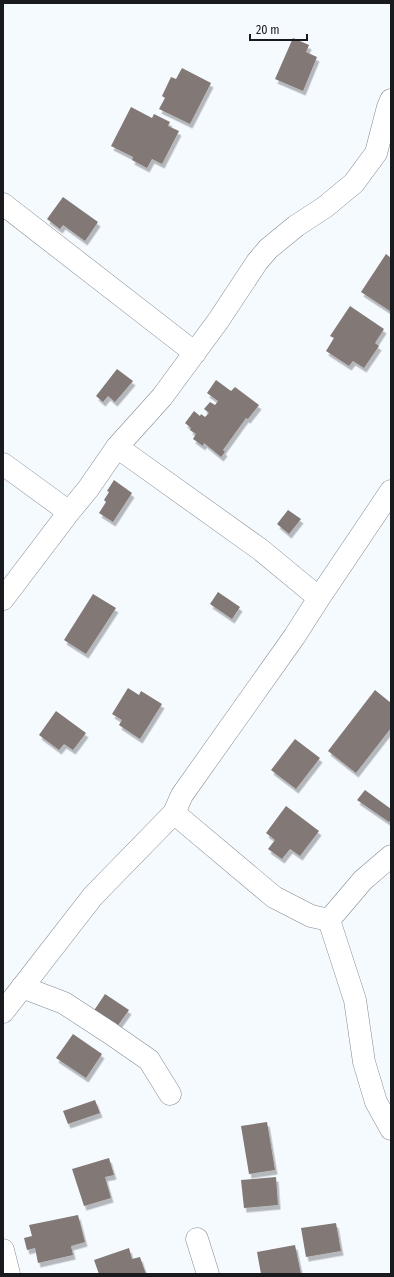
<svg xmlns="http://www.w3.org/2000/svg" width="394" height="1277" font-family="'Fira Sans Condensed',sans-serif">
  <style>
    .building { fill: #827874; filter: url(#shadow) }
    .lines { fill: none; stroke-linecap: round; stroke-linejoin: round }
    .minor-casing { stroke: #838a92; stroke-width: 23 }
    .minor { stroke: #fff; stroke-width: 22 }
  </style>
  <defs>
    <filter id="shadow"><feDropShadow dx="2.5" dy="4.5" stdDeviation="0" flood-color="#0004"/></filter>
  </defs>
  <rect width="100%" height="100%" fill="#f5faff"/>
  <path class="building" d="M 293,38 L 309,45 L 306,52 L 317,57 L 303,91 L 275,79 Z
    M 182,68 L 211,83 L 190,124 L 159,109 L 165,98 L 162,96 L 171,77 L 176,79 Z
    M 131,107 L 152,118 L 154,114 L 170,122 L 168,126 L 179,131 L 162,164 L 152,159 L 147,168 L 132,160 L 133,157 L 111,146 Z
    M 63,197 L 98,222 L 85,241 L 63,225 L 60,229 L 47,219 Z
    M 386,254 L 391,258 L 390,311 L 361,292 Z
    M 350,306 L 384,329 L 375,343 L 379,346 L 364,368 L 353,361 L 349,366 L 326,351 L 334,338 L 330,336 Z
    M 117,369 L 133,381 L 115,402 L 108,396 L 103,402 L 96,396 Z
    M 216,380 L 231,391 L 235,387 L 259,405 L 248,419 L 246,418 L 223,450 L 225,452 L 221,457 L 204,443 L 203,446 L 193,439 L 196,434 L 190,430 L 191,428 L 185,423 L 194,411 L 200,416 L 201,414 L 205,417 L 209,413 L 204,409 L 210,402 L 215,405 L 218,401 L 207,393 Z
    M 114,480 L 132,493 L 113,522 L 99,513 L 106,502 L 104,500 L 109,492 L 107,491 Z
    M 288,510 L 301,519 L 289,534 L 277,524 Z
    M 218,592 L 240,607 L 232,619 L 210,604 Z
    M 93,594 L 116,608 L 86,654 L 64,640 Z
    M 128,688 L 139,695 L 141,691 L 162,704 L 140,739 L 119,725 L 122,720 L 112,714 Z
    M 375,690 L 391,703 L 391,728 L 356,773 L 328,751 Z
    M 56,711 L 86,733 L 73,750 L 64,744 L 59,750 L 39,735 Z
    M 295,739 L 320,758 L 296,789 L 271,770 Z
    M 365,790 L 391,809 L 391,819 L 389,822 L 357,800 Z
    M 286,806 L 319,831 L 300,856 L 290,849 L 282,859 L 268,849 L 275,840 L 266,833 Z
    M 105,994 L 129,1010 L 116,1028 L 93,1012 Z
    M 73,1034 L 102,1054 L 86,1078 L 56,1058 Z
    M 95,1100 L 100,1113 L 68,1124 L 63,1111 Z
    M 267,1122 L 275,1170 L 249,1174 L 241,1126 Z
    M 109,1158 L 114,1175 L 105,1177 L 111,1198 L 84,1206 L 72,1169 Z
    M 276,1177 L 278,1205 L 244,1208 L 241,1180 Z
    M 78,1215 L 85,1242 L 71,1246 L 73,1255 L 38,1263 L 35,1248 L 27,1250 L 24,1238 L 32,1236 L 29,1225 Z
    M 336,1223 L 341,1251 L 306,1257 L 301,1228 Z
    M 295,1245 L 301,1274 L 261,1274 L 257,1252 Z
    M 129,1248 L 132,1259 L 140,1257 L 146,1274 L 99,1274 L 94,1260 Z"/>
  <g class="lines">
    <defs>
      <path id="minor" d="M 3,204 L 195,353
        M 3,464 L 69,512
        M 319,598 L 391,491
        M 3,599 L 69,512 L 88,489 L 117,447 L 162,397 L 218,321 L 257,262 L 268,249 L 296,226 L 325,207 L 354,183 L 376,153 L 388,107 L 391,100
        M 174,813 L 274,897 L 311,916 L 329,920
        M 329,920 L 355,1000 L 364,1062 L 376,1102 L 391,1129
        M 329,920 L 363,880 L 391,856
        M 22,987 L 64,1003 L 110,1033 L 149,1060 L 170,1094
        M 3,1012 L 93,896 L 174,813 L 182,795 L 294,637 L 319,598 L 261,550 L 117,447
        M 197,1239 L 208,1274
        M 3,1250 L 9,1274"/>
    </defs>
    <use href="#minor" class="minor-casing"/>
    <use href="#minor" class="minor"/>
  </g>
  <rect width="394" height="1277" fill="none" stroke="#181a1d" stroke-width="8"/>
  <path d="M250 34v6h57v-6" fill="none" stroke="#181a1d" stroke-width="2"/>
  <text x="256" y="34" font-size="12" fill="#181a1d" stroke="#f5faff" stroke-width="3" paint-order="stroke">20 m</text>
</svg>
